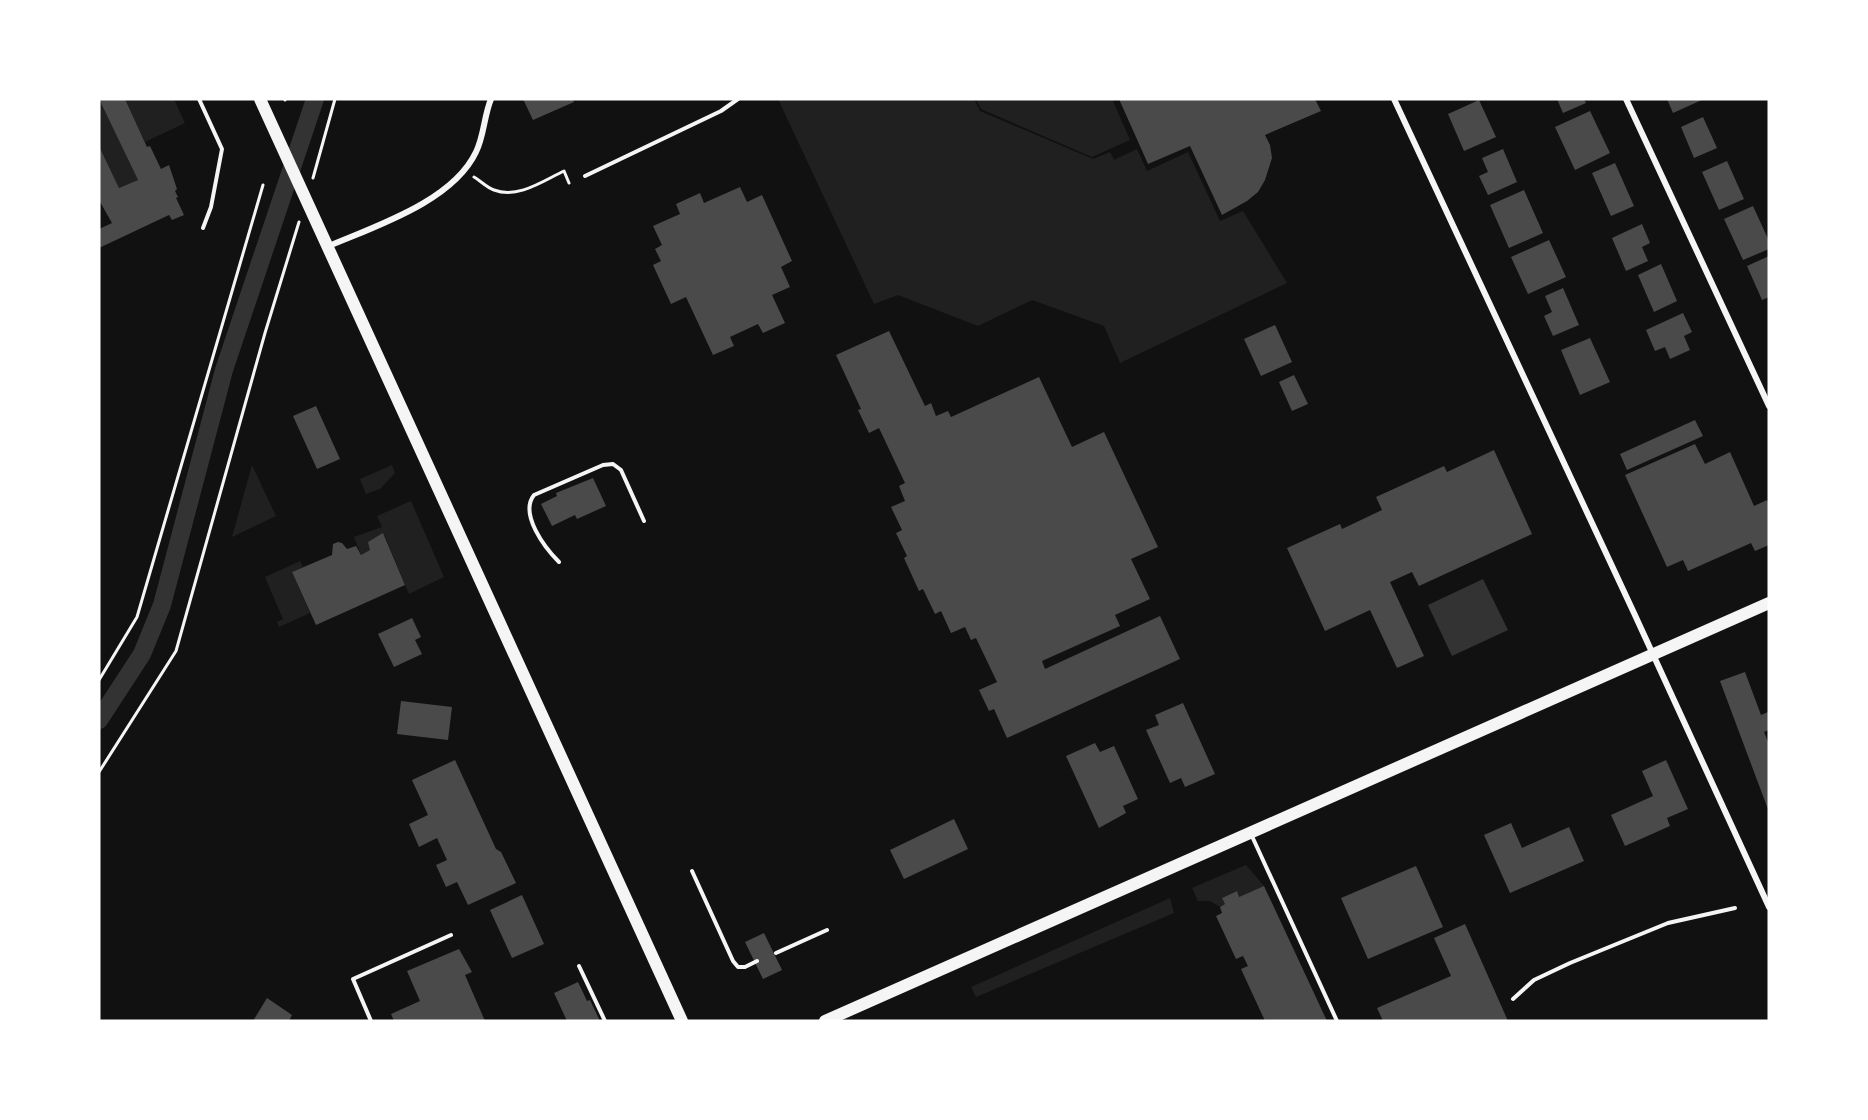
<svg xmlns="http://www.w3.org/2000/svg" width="1868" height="1120" font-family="Figtree,sans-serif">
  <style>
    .green { fill: #202020 }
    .water { fill: #333 }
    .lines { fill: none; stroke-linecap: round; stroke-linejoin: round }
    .canal { stroke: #333; stroke-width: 18 }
    .building { fill: #4a4a4a }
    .path { stroke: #f5f5f5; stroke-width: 3 }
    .service { stroke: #f5f5f5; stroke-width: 4 }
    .minor { stroke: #f5f5f5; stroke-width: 6 }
    .secondary { stroke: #f5f5f5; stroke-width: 12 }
  </style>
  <rect width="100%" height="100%" fill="#111"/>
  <path class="green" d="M 99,99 L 138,180 L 119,188 L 99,146 Z
    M 125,99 L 174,99 L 185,123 L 145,142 Z
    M 778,99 L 974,99 L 980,111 L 1093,159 L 1110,152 L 1114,160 L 1137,149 L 1147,171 L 1188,152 L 1220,221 L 1243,211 L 1287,283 L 1120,363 L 1104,326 L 1032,300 L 978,326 L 898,295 L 874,304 Z
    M 976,99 L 1112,99 L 1130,140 L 1092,157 L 981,109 Z
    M 252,465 L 276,516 L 232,537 Z
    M 392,465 L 395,473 L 380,489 L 366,494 L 360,479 Z
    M 411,501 L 444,577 L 409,594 L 384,534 L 370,550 L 361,555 L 354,537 L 382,527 L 377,516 Z
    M 300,561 L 303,567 L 292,572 L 310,613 L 279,627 L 277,622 L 283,619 L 265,577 Z
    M 1246,865 L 1264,886 L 1239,897 L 1236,891 L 1222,898 L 1225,904 L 1220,907 L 1210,901 L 1198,901 L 1192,888 Z
    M 1170,898 L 1174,913 L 976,997 L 971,987 Z"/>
  <path class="water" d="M 1483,579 L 1508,630 L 1452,656 L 1428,605 Z"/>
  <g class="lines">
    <path class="canal" d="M 99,720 L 142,654 L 162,605 L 224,370 L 315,99"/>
  </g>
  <path class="building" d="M 99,99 L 125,99 L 147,147 L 150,146 L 161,169 L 169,165 L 177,189 L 175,191 L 178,197 L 176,198 L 184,215 L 172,220 L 169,215 L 99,248 L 99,229 L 112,223 L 99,200 L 99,146 L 119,188 L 138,180 Z
    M 523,99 L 573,99 L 574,102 L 533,120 Z
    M 1119,99 L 1315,99 L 1321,111 L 1265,135 L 1270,145 L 1272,158 L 1265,180 L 1258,192 L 1247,201 L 1222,215 L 1190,146 L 1148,164 Z
    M 1557,99 L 1584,99 L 1586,103 L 1563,113 Z
    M 1667,99 L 1704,99 L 1673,113 Z
    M 1479,100 L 1496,137 L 1464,151 L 1448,114 Z
    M 1590,111 L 1610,153 L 1575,170 L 1555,127 Z
    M 1703,117 L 1717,148 L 1694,158 L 1681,127 Z
    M 1503,149 L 1517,182 L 1488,195 L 1479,176 L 1488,172 L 1482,158 Z
    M 1727,161 L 1744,199 L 1719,210 L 1702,172 Z
    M 1615,163 L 1634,206 L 1611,216 L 1592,173 Z
    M 740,187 L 747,202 L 762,195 L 792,261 L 781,267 L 790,287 L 772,295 L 785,323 L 763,333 L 758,324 L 730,337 L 734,346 L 713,355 L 686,297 L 671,304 L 653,265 L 661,261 L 655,249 L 662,245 L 653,226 L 680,214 L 676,204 L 700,193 L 704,203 Z
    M 1524,190 L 1543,233 L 1509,248 L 1490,205 Z
    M 1753,206 L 1769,241 L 1769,249 L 1743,260 L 1724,219 Z
    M 1642,224 L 1650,243 L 1642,247 L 1648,261 L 1626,271 L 1612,238 Z
    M 1549,240 L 1566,277 L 1528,294 L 1511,257 Z
    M 1769,256 L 1769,297 L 1762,300 L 1747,266 Z
    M 1661,264 L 1677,301 L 1654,312 L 1638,275 Z
    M 1563,288 L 1579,325 L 1553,336 L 1544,316 L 1552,312 L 1545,296 Z
    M 1683,313 L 1692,332 L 1684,336 L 1690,350 L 1670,359 L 1665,347 L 1655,351 L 1646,330 Z
    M 1275,325 L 1292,362 L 1261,376 L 1244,339 Z
    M 889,331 L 925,406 L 931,403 L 936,416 L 948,411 L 951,417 L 1039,377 L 1072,447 L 1104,432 L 1158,547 L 1131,559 L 1150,599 L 1115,615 L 1120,626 L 1042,661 L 1045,669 L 1160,616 L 1180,659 L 1007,738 L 994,709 L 989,711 L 979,690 L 997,682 L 976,638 L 971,640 L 965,627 L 951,633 L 941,611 L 935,614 L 923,589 L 919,591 L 904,558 L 907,556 L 896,533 L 902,530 L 891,507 L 905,501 L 899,486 L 905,483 L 879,428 L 869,433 L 858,410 L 861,409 L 836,355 Z
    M 1590,338 L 1610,382 L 1580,395 L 1561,350 Z
    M 1294,375 L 1308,404 L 1292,411 L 1279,382 Z
    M 316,406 L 340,459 L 317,469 L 293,416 Z
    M 1695,420 L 1703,436 L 1627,470 L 1620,454 Z
    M 1695,444 L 1705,464 L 1730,452 L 1754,506 L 1767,500 L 1769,505 L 1769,545 L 1755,551 L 1751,543 L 1688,571 L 1683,560 L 1667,567 L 1625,475 Z
    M 1494,450 L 1532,534 L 1419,586 L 1412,572 L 1390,582 L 1424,656 L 1397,668 L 1370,610 L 1325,631 L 1287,548 L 1340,524 L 1342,529 L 1382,510 L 1376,497 L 1444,466 L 1447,472 Z
    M 593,478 L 606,506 L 577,519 L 575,515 L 552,526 L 541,504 L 557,496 L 556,493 Z
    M 383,533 L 405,585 L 316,625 L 292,572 L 332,555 L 333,544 L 338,542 L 342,543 L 347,549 L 356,546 L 361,555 L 370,550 L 368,542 Z
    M 412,618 L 421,637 L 415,640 L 422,654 L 394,667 L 378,634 Z
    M 1745,672 L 1761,715 L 1768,712 L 1769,716 L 1769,730 L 1764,732 L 1769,744 L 1769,812 L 1720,681 Z
    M 401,701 L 452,707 L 448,740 L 397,734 Z
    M 1183,703 L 1215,774 L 1185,787 L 1181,778 L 1170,783 L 1146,730 L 1159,725 L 1155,715 Z
    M 1095,743 L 1100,752 L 1114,746 L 1138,799 L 1123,806 L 1126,813 L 1099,828 L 1066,756 Z
    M 455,760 L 496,849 L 501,852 L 516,883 L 468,905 L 457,882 L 446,887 L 436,865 L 447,860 L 437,838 L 419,847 L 409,824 L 428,815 L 412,780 Z
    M 1666,760 L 1688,809 L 1667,818 L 1670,826 L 1625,846 L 1611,815 L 1653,796 L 1642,771 Z
    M 954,819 L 968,849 L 904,879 L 890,850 Z
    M 1511,823 L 1522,848 L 1569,827 L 1584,861 L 1510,893 L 1484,835 Z
    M 1416,866 L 1443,927 L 1368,959 L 1341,898 Z
    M 1264,886 L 1327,1021 L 1265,1021 L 1241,969 L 1248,966 L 1243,956 L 1236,959 L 1216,916 L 1222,913 L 1220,907 L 1225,904 L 1222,898 L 1237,891 L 1239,897 Z
    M 522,895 L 544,944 L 512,958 L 490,910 Z
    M 1465,924 L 1508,1021 L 1383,1021 L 1377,1008 L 1451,976 L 1434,938 Z
    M 764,933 L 782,970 L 763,979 L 745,942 Z
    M 459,949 L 472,972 L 465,975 L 485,1021 L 394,1021 L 391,1014 L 420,1001 L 407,971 Z
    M 578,982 L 587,1001 L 590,1000 L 600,1021 L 567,1021 L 554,993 Z
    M 267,998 L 292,1015 L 289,1021 L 253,1021 Z"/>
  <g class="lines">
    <path class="path" d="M 285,100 L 285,99
      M 474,177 C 481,181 486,187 494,190 C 518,199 543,181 564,171 L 569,183
      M 313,178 L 335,99
      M 99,680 L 137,617 L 263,185
      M 99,772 L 176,651 L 265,333 L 299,222"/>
    <path class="service" d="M 199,99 L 222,149 L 211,207 L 203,228
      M 585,176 L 721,111 L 738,99
      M 559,562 C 545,548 519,514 534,495 L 603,465 L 613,464 L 621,470 L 644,521
      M 1251,834 L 1337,1021
      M 692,871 L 733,961 L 738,967 L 745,967 L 757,961
      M 776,953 L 827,930
      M 579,966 L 605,1021
      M 1513,999 L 1534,980 L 1570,963 L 1668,923 L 1735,908
      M 371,1021 L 353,979 L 451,935"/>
    <path class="minor" d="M 1394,99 L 1634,613 L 1769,907
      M 1626,99 L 1769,406
      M 329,246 C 376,226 453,201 476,152 C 484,136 484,116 491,99"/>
    <path class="secondary" d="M 260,99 L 682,1021
      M 825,1021 L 1769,603"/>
  </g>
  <rect width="1868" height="1120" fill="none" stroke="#ffffff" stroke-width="201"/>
</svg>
